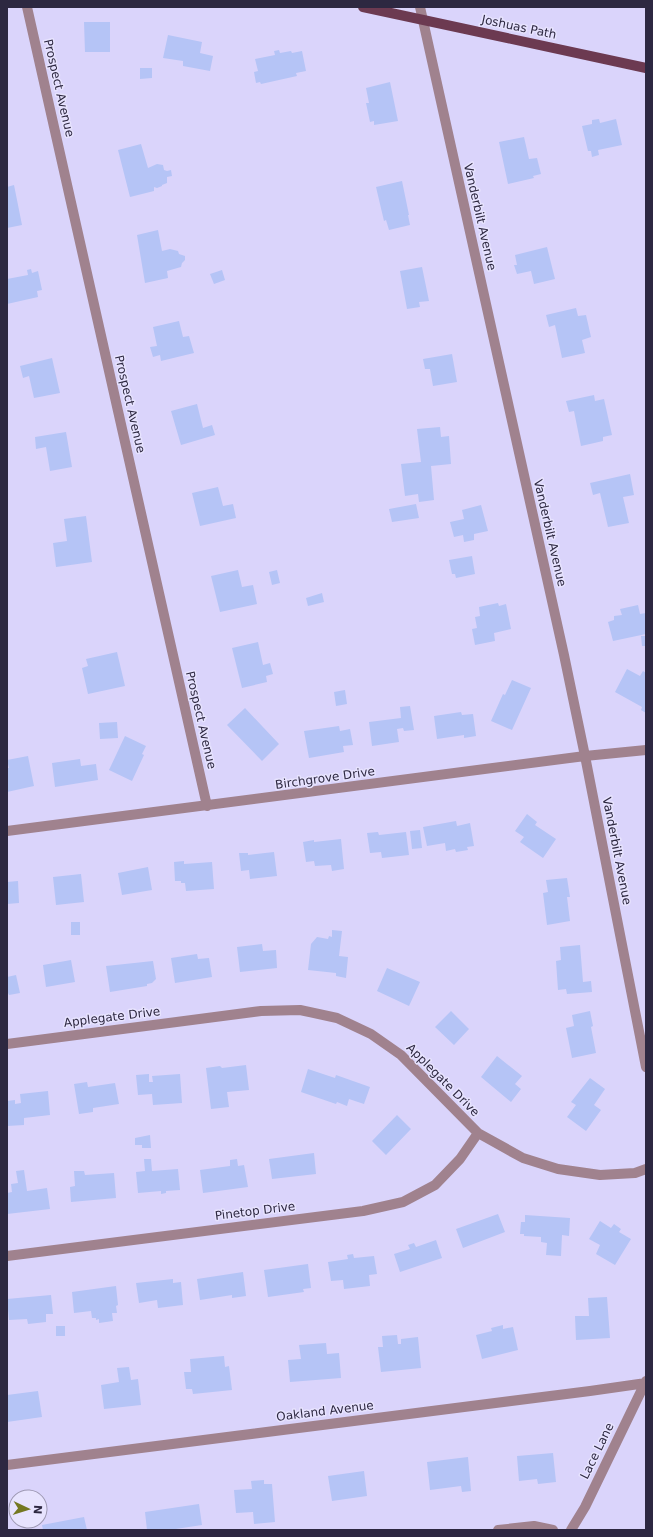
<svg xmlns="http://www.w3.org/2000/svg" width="653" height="1537" font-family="'DejaVu Sans',sans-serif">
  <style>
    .building { fill: #b5c4f6 }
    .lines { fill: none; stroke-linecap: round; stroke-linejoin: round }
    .minor { stroke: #a0828e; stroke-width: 10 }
    .major { stroke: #6c3a51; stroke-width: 10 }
    .labels { text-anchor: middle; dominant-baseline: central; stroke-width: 3; stroke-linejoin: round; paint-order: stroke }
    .street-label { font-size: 12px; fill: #2d2841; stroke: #e7e3fe }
  </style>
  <rect width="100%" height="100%" fill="#dad4fb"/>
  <path class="building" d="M 84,22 L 110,22 L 110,52 L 85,52 Z
    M 168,35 L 202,42 L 200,53 L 213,56 L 210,71 L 183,66 L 183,61 L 163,58 Z
    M 279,50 L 280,53 L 291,51 L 292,53 L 302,51 L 306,71 L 296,73 L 297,76 L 261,84 L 260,82 L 256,83 L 254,72 L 258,71 L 255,59 L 275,55 L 274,51 Z
    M 140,68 L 152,68 L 152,78 L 140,79 Z
    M 390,82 L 398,121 L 374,125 L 374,121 L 370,122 L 366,103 L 369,103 L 366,88 Z
    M 599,119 L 600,123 L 616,119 L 622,145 L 598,150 L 599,155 L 592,157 L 591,151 L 588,151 L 582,126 L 592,124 L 592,120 Z
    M 524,137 L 529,159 L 537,158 L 541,174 L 533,176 L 534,178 L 508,184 L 499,142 Z
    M 141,144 L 148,168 L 157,164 L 163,165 L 164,170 L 167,171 L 171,170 L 172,176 L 167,177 L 167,183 L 162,185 L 162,186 L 157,188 L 154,187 L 154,191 L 130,197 L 118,150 Z
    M 402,181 L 409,215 L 408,215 L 410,225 L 389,230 L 386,220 L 384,221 L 376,187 Z
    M 14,185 L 22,225 L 7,228 L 7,187 Z
    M 158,230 L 162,251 L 170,249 L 178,251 L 179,254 L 185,256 L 185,260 L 182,263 L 181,267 L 167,271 L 168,278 L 145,283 L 137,235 Z
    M 547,247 L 555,279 L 534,284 L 531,271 L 517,274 L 514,265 L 517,265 L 515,255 Z
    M 422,267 L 429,301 L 419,302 L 420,307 L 407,309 L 400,271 Z
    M 31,269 L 32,273 L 38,271 L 42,290 L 37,291 L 38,297 L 7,304 L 7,279 L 28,275 L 27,270 Z
    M 222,270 L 225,280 L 214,284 L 210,274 Z
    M 576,308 L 578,316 L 586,315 L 591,337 L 582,340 L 585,353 L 562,358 L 555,325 L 549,327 L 546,315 Z
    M 179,321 L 183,337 L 189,336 L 194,353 L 161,361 L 160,355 L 153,357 L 150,347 L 157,346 L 153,327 Z
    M 452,354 L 457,382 L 433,386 L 430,369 L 425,369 L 423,359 Z
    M 52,358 L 60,393 L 34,398 L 29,376 L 23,378 L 20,366 Z
    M 594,395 L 595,401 L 604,399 L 612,435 L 603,437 L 603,441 L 581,446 L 574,411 L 569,412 L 566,401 Z
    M 197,404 L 203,428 L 212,425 L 215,435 L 181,445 L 171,411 Z
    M 440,427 L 441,437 L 449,436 L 451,464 L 431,466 L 434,500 L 419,502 L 418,494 L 405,496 L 401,464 L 421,462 L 417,429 Z
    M 66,432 L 72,467 L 50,471 L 46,447 L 36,449 L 35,437 Z
    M 630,474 L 634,495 L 623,497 L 629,523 L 608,527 L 600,493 L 593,495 L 590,483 Z
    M 218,487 L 223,506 L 233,504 L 236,518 L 200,526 L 192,493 Z
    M 416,504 L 419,518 L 392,522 L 389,509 Z
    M 481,505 L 488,531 L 474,534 L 474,540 L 464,542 L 463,535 L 454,537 L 450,522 L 464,519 L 462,510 Z
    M 86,516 L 92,562 L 56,567 L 53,543 L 67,541 L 64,519 Z
    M 472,556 L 475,574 L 456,578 L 455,574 L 452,574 L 449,560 Z
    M 238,570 L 242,587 L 253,585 L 257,604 L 220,612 L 211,576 Z
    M 277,570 L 280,583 L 272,585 L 269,572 Z
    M 322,593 L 324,602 L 308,606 L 306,598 Z
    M 498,603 L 499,606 L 506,604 L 511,629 L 494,633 L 495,641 L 475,645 L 472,629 L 477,628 L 475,617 L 480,616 L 479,607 Z
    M 638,605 L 640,614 L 646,613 L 646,634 L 613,641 L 608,622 L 614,620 L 614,616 L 622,615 L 620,609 Z
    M 641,636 L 646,636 L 646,646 L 642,646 Z
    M 258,642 L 263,665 L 270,663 L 273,674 L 266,676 L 267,682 L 242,688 L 232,648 Z
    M 117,652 L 125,686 L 88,694 L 82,668 L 88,666 L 86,659 Z
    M 627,669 L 640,676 L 643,671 L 646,673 L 646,713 L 641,710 L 642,707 L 615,692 Z
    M 512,680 L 531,688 L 512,730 L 491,721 L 503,694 L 505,695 Z
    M 345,690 L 347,704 L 336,706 L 334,692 Z
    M 410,706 L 414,730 L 404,731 L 403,728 L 397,729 L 399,742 L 372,746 L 369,722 L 401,718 L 400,707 Z
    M 245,708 L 279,744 L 262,761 L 227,725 Z
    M 461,712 L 462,715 L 473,714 L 476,736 L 464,738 L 464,735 L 437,739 L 434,716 Z
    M 117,722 L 118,738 L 100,739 L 99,723 Z
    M 339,726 L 340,731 L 350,729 L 353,745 L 343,746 L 344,752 L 309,758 L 304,731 Z
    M 125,736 L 146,746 L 142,754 L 144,755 L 132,781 L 109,770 Z
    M 28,756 L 34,786 L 7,792 L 7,768 L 9,768 L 7,760 Z
    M 80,759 L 81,766 L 96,764 L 98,780 L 55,787 L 52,763 Z
    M 527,814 L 537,822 L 535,825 L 556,839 L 543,858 L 520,842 L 524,837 L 515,831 Z
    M 456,821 L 457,826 L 470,823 L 474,846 L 467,847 L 468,850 L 456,852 L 455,849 L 446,851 L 445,843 L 427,846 L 423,827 Z
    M 420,830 L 422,848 L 412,849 L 410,831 Z
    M 378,832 L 379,835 L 406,832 L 409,855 L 382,858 L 381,852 L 370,853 L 367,833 Z
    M 341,839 L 344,869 L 332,871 L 331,865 L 315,866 L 314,861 L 306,862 L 303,842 L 314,840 L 314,842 Z
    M 274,852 L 277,876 L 250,879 L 249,870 L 241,871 L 239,853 L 248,853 L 248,855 Z
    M 184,861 L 184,864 L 212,862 L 214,889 L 186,891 L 185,883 L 181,883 L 181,881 L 175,881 L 174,862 Z
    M 148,867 L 152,890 L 122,895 L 118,873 Z
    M 81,874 L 84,902 L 56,905 L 53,877 Z
    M 567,878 L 570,897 L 567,897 L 570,921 L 547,925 L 543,893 L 548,892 L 546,880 Z
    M 18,881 L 19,903 L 7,904 L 7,882 Z
    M 71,922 L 80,922 L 80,935 L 71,935 Z
    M 332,930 L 342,931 L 339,956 L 348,957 L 346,978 L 336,976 L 336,973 L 308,970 L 311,944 L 317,937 L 328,939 L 329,936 L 332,937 Z
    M 262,944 L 263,951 L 276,950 L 277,968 L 240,972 L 237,947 Z
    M 580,945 L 583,982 L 591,981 L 592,992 L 567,994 L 566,989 L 558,990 L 556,961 L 561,960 L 560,947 Z
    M 197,954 L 198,959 L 209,958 L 212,977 L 175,983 L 171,958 Z
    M 71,960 L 75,982 L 46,987 L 43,965 Z
    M 153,961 L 156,979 L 152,983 L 147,984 L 147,986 L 110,992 L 106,966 Z
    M 387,968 L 420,982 L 409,1006 L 377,991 Z
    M 16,975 L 20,993 L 9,995 L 8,993 L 7,993 L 7,977 Z
    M 451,1011 L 469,1029 L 454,1045 L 435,1027 Z
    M 590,1011 L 593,1026 L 591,1027 L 596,1053 L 572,1058 L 566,1028 L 574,1026 L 572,1015 Z
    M 497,1056 L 522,1076 L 515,1084 L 521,1089 L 511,1102 L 481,1077 Z
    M 246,1065 L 249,1090 L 227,1092 L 229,1107 L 211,1109 L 206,1068 L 220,1066 L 222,1068 Z
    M 308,1069 L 335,1078 L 336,1075 L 370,1087 L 364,1104 L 349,1099 L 347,1106 L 337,1102 L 336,1104 L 301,1092 Z
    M 149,1074 L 149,1082 L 153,1082 L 152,1076 L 180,1074 L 182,1103 L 153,1105 L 152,1094 L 138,1095 L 136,1075 Z
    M 590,1078 L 605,1089 L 594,1105 L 601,1110 L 586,1131 L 567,1117 L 576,1105 L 571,1102 Z
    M 87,1082 L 88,1087 L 115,1083 L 119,1104 L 93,1108 L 93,1112 L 79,1114 L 74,1084 Z
    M 48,1091 L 50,1115 L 24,1118 L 24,1125 L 7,1126 L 7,1101 L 15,1100 L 15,1104 L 21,1103 L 20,1094 Z
    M 397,1115 L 411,1129 L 386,1155 L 372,1141 Z
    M 150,1135 L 151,1148 L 142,1148 L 142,1145 L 135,1145 L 135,1138 Z
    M 314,1153 L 316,1174 L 272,1179 L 269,1159 Z
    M 144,1159 L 151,1159 L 152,1171 L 178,1169 L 180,1190 L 166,1191 L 166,1193 L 161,1194 L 161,1191 L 138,1193 L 136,1172 L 145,1171 Z
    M 237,1159 L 238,1166 L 244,1165 L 248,1187 L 203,1193 L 200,1170 L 230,1166 L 230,1160 Z
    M 24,1170 L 27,1191 L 47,1188 L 50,1209 L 7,1214 L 7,1193 L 12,1192 L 11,1184 L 18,1183 L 16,1171 Z
    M 74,1171 L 84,1171 L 85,1175 L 114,1173 L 116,1198 L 71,1202 L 70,1187 L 75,1186 Z
    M 498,1214 L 505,1232 L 463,1248 L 456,1229 Z
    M 525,1215 L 570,1218 L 569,1236 L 562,1235 L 561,1256 L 546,1255 L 547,1243 L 541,1242 L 541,1237 L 524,1236 L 524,1234 L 520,1234 L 521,1222 L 525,1222 Z
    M 600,1221 L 611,1228 L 614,1224 L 621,1229 L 619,1232 L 631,1239 L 615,1265 L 596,1254 L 600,1245 L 589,1239 Z
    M 436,1240 L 442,1258 L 400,1272 L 394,1254 L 410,1249 L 408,1245 L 414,1243 L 416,1247 Z
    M 353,1254 L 354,1258 L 374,1256 L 377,1274 L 369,1275 L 370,1286 L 344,1289 L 343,1280 L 331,1281 L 328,1262 L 348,1259 L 347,1255 Z
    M 308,1264 L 311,1288 L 303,1289 L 304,1292 L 268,1297 L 264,1270 Z
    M 243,1272 L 246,1296 L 232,1298 L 232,1295 L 200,1300 L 197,1279 Z
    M 173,1279 L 173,1283 L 181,1282 L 183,1305 L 158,1308 L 157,1300 L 139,1303 L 136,1283 Z
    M 116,1286 L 118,1305 L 116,1306 L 117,1313 L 112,1313 L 113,1321 L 99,1323 L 99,1319 L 96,1320 L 96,1318 L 92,1318 L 91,1311 L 74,1313 L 72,1292 Z
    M 51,1295 L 53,1314 L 46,1314 L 46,1322 L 28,1324 L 27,1319 L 9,1320 L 7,1299 Z
    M 607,1297 L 610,1338 L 576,1340 L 575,1316 L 589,1316 L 588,1298 Z
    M 503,1325 L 503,1329 L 513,1327 L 518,1350 L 482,1359 L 476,1335 L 492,1331 L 491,1328 Z
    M 56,1326 L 65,1326 L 65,1336 L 56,1336 Z
    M 397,1335 L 398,1344 L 401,1344 L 401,1339 L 418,1337 L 421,1368 L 381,1372 L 378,1347 L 383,1347 L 382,1336 Z
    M 326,1343 L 327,1354 L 339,1353 L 341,1378 L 290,1382 L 288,1360 L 301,1359 L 299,1345 Z
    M 224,1356 L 225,1367 L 229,1366 L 232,1390 L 193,1394 L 192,1389 L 186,1389 L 184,1372 L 191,1372 L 190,1359 Z
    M 129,1367 L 131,1380 L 138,1379 L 141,1405 L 104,1409 L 101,1385 L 119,1382 L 117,1368 Z
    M 38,1391 L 42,1417 L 7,1422 L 7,1395 Z
    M 553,1453 L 556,1482 L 538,1484 L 537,1479 L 519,1481 L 517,1456 Z
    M 468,1457 L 471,1491 L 462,1492 L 461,1486 L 430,1490 L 427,1462 Z
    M 364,1471 L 367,1496 L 332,1501 L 328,1476 Z
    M 264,1480 L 264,1484 L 272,1484 L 275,1522 L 254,1524 L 253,1512 L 236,1513 L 234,1490 L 252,1489 L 251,1481 Z
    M 199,1504 L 202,1525 L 169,1530 L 147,1530 L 145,1512 Z
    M 84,1517 L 87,1530 L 43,1530 L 42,1525 Z"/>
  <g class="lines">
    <path class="minor" d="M 27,7 L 207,806
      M 420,7 L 564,655 L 585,756 L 646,1067
      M 7,831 L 585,756 L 646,750
      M 7,1044 L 261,1011 L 300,1010 L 337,1018 L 371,1034 L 401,1055 L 478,1133 L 523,1158 L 558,1169 L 600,1175 L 635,1173 L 646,1169
      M 7,1256 L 363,1211 L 403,1202 L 435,1185 L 460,1159 L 478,1133
      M 7,1465 L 590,1391 L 646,1383
      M 498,1530 L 534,1526 L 553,1530
      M 571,1530 L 585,1507 L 646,1381"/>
    <path class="major" d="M 363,7 L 646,68"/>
  </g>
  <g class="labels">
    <g class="street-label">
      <text transform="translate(519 27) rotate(12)">Joshuas Path</text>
      <text transform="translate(59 88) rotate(77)">Prospect Avenue</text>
      <text transform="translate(480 217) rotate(77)">Vanderbilt Avenue</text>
      <text transform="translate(130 404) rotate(77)">Prospect Avenue</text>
      <text transform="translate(550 533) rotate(77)">Vanderbilt Avenue</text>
      <text transform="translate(201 720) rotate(77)">Prospect Avenue</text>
      <text transform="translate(325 778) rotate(-8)">Birchgrove Drive</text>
      <text transform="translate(617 851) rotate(79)">Vanderbilt Avenue</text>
      <text transform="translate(112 1017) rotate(-7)">Applegate Drive</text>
      <text transform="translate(443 1080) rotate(45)">Applegate Drive</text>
      <text transform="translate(255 1211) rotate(-7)">Pinetop Drive</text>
      <text transform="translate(325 1411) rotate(-7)">Oakland Avenue</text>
      <text transform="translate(597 1451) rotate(-64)">Lace Lane</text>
    </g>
  </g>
  <rect width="653" height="1537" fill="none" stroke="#2d2841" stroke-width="16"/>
  <g transform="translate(28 1509) rotate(94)"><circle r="19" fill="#e7e3fe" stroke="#9d98b2"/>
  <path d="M0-3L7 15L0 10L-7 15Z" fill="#747821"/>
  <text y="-6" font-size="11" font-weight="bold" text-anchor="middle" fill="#2d2841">N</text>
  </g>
</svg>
